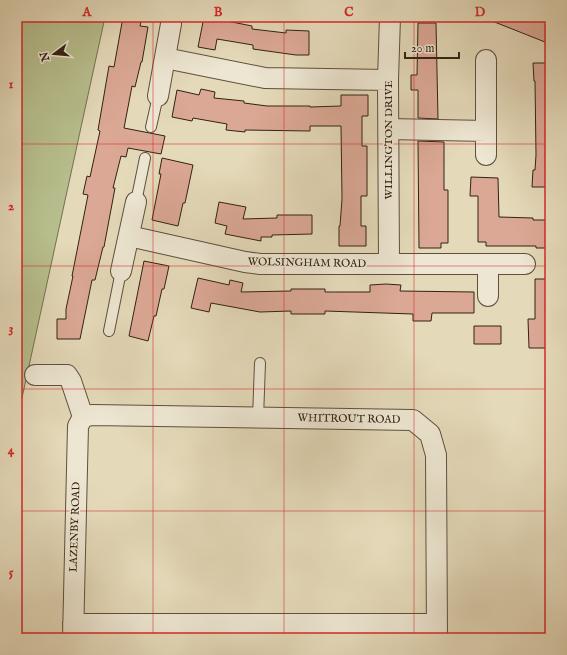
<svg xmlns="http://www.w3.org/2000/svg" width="567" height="655" font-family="'IM FELL English',serif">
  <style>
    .green { fill: #b7be8d; stroke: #747050 }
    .building { fill: #dba895; stroke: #322214 }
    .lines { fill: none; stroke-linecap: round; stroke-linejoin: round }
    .service-casing { stroke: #5e503d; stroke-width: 12 }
    .minor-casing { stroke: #5e503d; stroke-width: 22 }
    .service { stroke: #ede6d2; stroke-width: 10 }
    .minor { stroke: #ede6d2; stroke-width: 20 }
    .grid { fill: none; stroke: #d62828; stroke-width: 1; stroke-opacity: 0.55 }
    .labels { text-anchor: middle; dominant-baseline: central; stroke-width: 3; stroke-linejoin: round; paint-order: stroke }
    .street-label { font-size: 11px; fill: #322214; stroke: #ede6d2 }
    .neatline { fill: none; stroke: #d62828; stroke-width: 1.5 }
    .grid-label { font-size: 13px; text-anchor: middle; font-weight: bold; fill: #d62828 }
  </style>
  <rect width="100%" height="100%" fill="#e4d9b9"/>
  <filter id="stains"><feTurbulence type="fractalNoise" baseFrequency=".005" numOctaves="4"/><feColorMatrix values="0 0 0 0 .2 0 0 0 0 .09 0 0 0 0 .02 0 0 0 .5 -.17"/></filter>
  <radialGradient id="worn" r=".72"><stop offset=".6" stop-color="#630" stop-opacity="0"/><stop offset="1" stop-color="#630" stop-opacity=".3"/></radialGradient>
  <path class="green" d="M 17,17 L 105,17 L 17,421 Z"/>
  <path class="building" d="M 123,17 L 142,17 L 140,26 L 148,27 L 142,62 L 141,62 L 135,87 L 132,86 L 124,128 L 165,136 L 161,154 L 128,148 L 126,157 L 121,156 L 113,188 L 115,188 L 104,247 L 103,247 L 95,280 L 92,280 L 80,339 L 57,339 L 57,319 L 66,319 L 66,309 L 73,276 L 72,276 L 88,195 L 83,194 L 87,176 L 90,177 L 100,131 L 98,130 L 109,66 L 114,67 Z
    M 204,17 L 223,17 L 222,20 L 252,26 L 252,29 L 286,33 L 286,30 L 309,31 L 309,55 L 296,55 L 253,49 L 253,45 L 217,39 L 215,50 L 198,47 Z
    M 488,17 L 550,17 L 550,44 L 487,19 Z
    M 418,23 L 436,23 L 438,119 L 418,118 L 418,90 L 411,90 L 411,75 L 417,75 Z
    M 533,63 L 550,63 L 550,187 L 532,187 L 533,170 L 535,170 L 536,155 L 535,81 L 534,81 Z
    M 201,89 L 215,92 L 214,98 L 244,101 L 244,103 L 267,106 L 310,106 L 310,107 L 341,106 L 341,95 L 368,95 L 368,116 L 362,116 L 362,146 L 367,146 L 367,196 L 361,196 L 361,226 L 366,226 L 366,246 L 339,246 L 339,226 L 340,226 L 342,199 L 341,126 L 310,126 L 310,131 L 245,130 L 245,132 L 226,130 L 227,124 L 193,118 L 192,121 L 172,117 L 177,90 L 199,95 Z
    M 418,141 L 444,142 L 444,190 L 448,190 L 448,243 L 441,243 L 441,248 L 419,248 Z
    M 162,158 L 193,165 L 185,203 L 183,203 L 178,226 L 152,220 L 161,174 L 159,174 Z
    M 471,177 L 498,178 L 499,217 L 533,218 L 533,220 L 550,220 L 550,248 L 536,248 L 536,246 L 486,246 L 486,242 L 478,242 L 478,196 L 470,196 Z
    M 219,202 L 246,207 L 243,219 L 277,218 L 277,215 L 312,215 L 312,234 L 272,235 L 272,237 L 261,237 L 261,241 L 225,234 L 227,226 L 215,223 Z
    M 144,261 L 169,266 L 164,289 L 162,289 L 156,316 L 154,316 L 148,341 L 129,336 Z
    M 198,278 L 229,285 L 230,280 L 243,283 L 241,292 L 291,291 L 291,289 L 325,289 L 325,292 L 370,292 L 370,285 L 386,284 L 401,285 L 400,291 L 474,292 L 474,313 L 432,313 L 431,321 L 413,321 L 413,314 L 325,311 L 325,314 L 291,314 L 291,311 L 260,312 L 211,303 L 209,312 L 191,308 Z
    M 535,279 L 550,279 L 550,348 L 529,348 L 528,319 L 535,319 Z
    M 474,326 L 501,326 L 501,344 L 474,344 Z"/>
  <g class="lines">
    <defs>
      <path id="service" d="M 151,127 L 158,96
        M 136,202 L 145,158
        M 109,331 L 121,271
        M 258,418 L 260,363"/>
      <path id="minor" d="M 165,58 L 265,78 L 388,80
        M 486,60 L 486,155
        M 158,96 L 171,24
        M 389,129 L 486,131
        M 129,236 L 245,262 L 260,264 L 525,264
        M 389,264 L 388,80 L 390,17
        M 488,264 L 488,296
        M 121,271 L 136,202
        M 35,375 L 67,375 L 71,381 L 83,417
        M 83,417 L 92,415 L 413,420 L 430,434 L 436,455 L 437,638
        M 73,624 L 437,624
        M 73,638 L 78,426 L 83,417"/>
    </defs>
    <use href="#service" class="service-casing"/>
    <use href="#minor" class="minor-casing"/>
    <use href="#service" class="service"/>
    <use href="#minor" class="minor"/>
  </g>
  <path class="grid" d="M 153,17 L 153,638M 284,17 L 284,638M 414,17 L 414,638M 17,144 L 550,144M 17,266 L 550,266M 17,389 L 550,389M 17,511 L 550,511"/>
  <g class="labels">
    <g class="street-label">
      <text transform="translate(389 140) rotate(-90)">WILLINGTON DRIVE</text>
      <text transform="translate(307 263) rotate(1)">WOLSINGHAM ROAD</text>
      <text transform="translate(349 419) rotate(1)">WHITROUT ROAD</text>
      <text transform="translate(75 527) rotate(-88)">LAZENBY ROAD</text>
    </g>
  </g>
  <rect width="567" height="655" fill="none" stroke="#e4d9b9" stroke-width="44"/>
  <g transform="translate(54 54) rotate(254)" stroke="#ede6d2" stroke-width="3" paint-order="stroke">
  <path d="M0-3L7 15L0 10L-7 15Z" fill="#322214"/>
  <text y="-6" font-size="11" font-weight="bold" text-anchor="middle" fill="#322214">N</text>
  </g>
  <path d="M405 52v6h54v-6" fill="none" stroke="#322214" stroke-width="2"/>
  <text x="411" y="52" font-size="12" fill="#322214" stroke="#ede6d2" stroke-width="3" paint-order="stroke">20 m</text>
  <rect x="22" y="22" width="523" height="611" class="neatline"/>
  <g class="grid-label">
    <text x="87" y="16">A</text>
    <text x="218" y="16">B</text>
    <text x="349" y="16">C</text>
    <text x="480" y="16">D</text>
    <text x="11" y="88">1</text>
    <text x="11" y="210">2</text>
    <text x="11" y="332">3</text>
    <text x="11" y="454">4</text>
    <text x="11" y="576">5</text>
  </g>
  <rect width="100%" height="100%" filter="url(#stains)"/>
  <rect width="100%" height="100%" fill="url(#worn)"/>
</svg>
